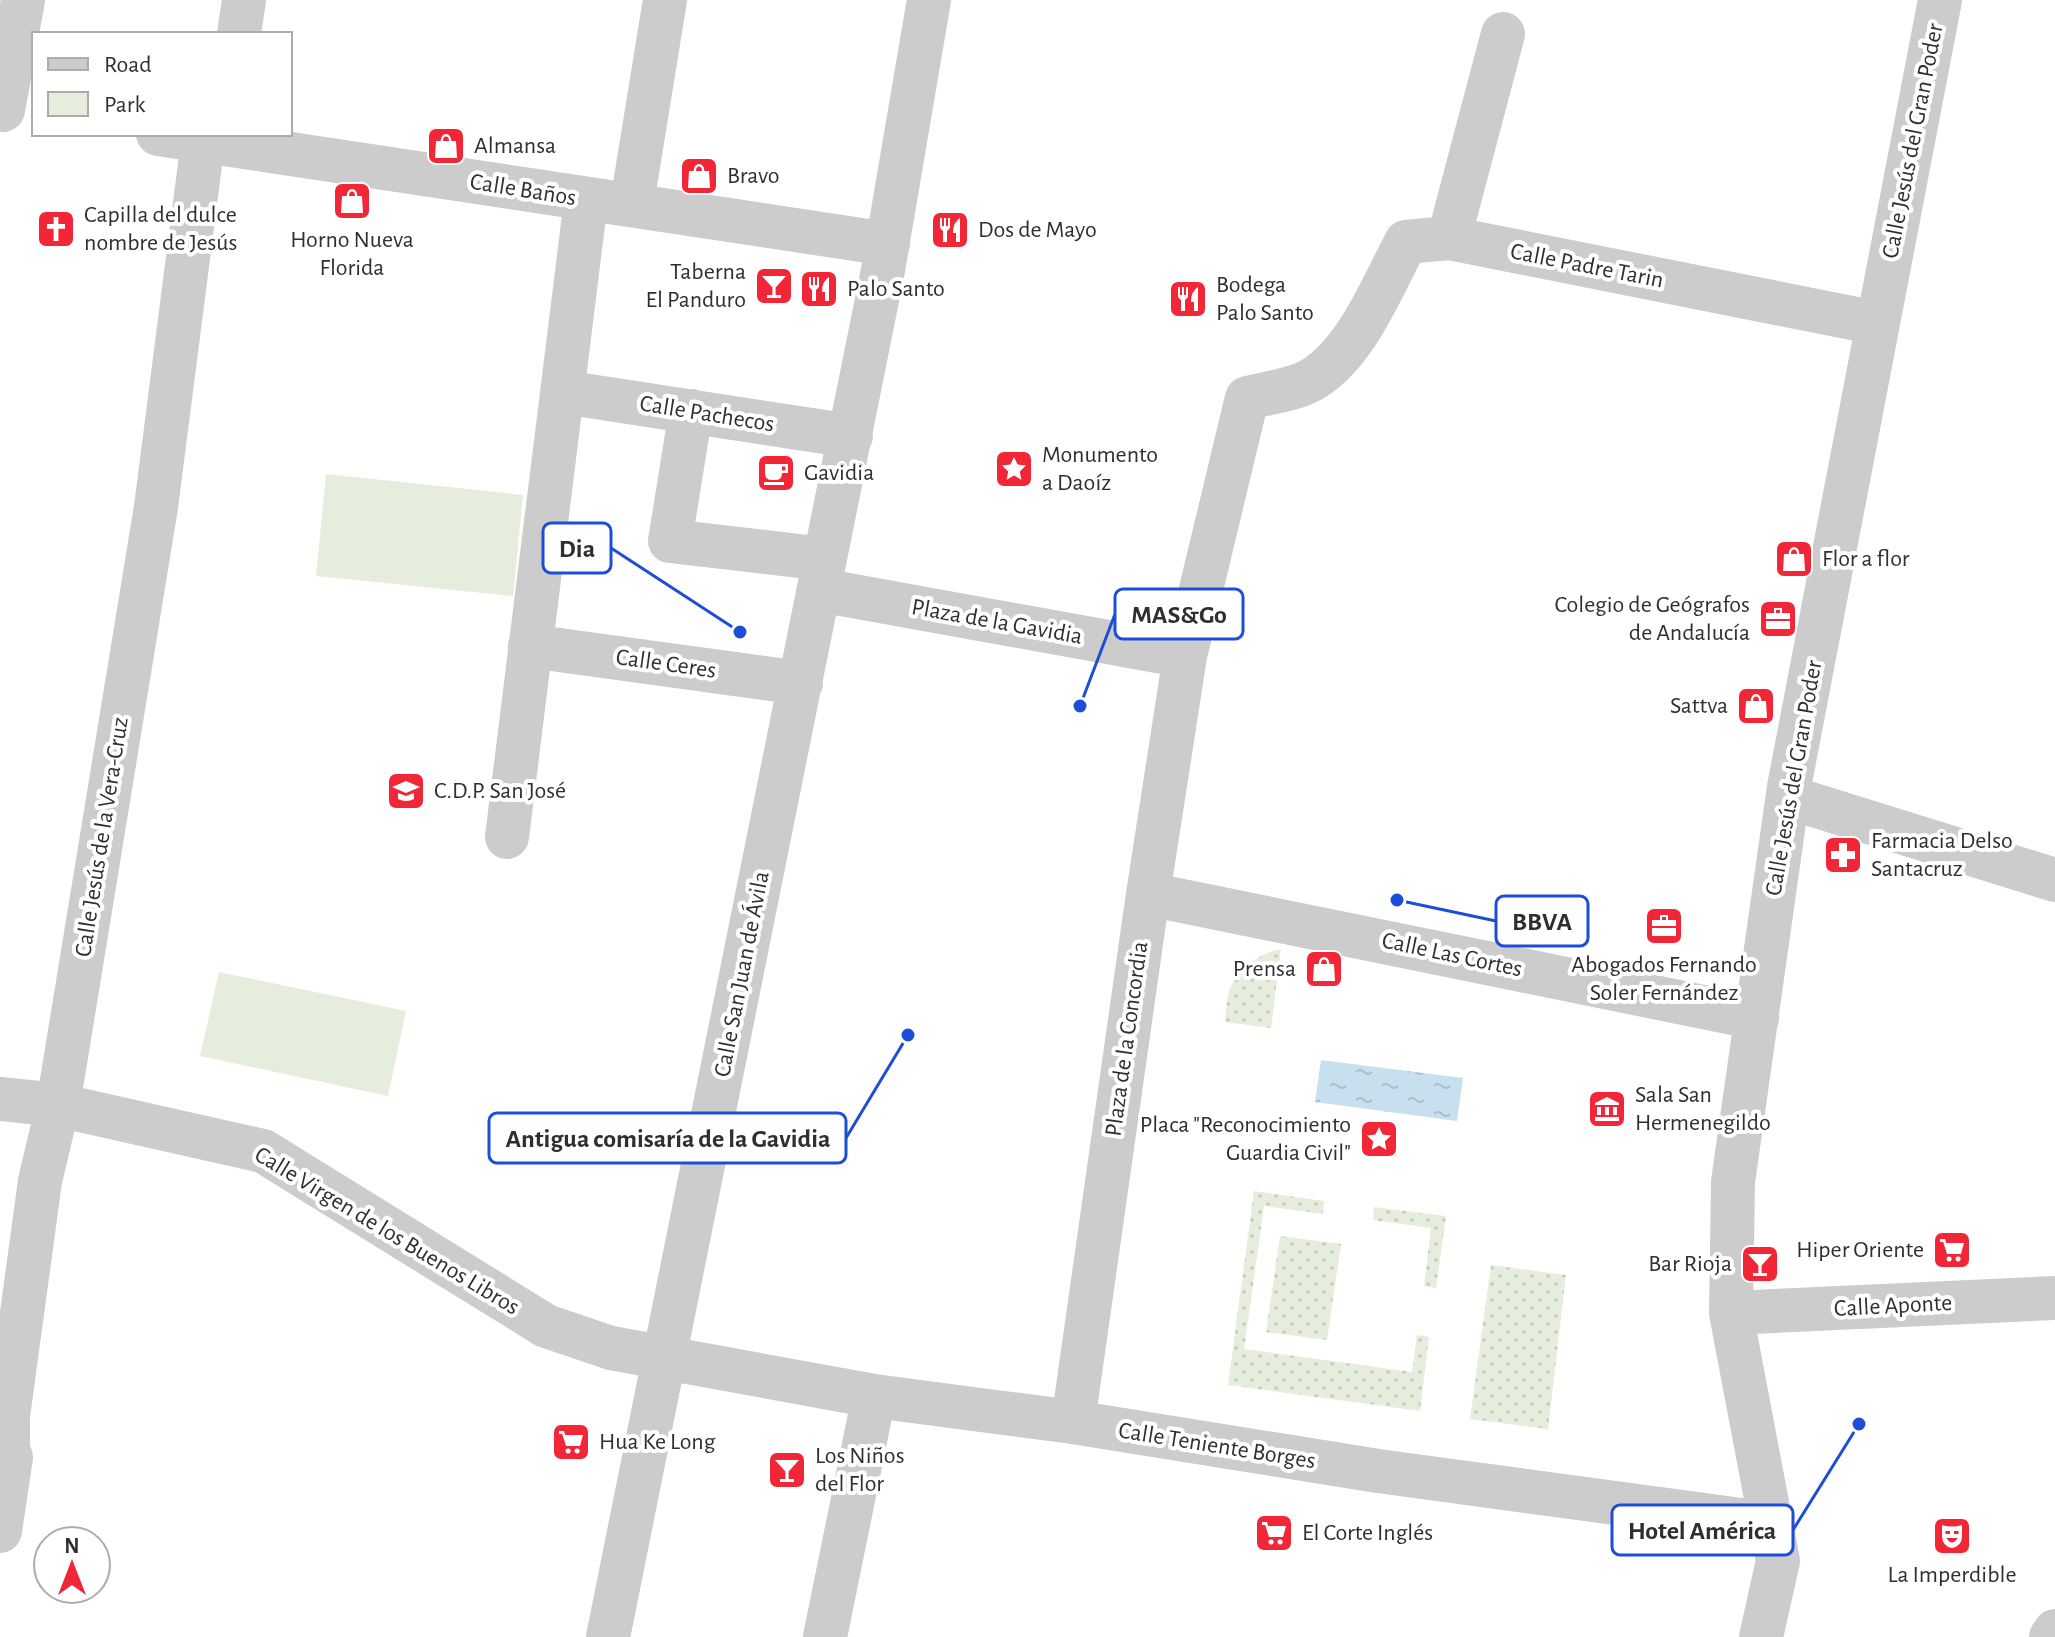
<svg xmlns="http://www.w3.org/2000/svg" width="2055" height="1637" font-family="'Alegreya Sans',sans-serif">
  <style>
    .green { fill: url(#green-dots) }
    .pitch { fill: #e6eddc }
    .water { fill: url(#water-ripples) }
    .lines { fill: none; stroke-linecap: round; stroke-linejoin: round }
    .minor { stroke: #ccc; stroke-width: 44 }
    .labels { text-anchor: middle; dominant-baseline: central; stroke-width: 8; stroke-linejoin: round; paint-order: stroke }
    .street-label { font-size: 24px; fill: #2f2f2f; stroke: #fff }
    .poi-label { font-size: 24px; fill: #2f2f2f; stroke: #fff; text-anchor: start }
    .leader { fill: none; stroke: #1d4ed8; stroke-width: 3 }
    .callout-dot { fill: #1d4ed8; stroke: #fff; stroke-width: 3 }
    .callout { fill: #fff; stroke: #1d4ed8; stroke-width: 3 }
    .callout-label { font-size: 26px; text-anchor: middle; font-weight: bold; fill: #2f2f2f }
  </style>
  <defs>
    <pattern id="green-dots" width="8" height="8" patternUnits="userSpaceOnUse" patternTransform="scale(2)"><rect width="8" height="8" fill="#e6eddc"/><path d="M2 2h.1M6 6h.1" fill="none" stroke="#c6ccbd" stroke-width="1.8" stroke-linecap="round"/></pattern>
    <pattern id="water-ripples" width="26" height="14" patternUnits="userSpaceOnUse" patternTransform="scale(2)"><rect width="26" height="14" fill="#c7dfee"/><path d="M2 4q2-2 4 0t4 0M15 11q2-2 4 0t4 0" fill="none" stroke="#abc0cc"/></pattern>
  </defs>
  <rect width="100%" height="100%" fill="#fff"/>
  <path class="green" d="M 1281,949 L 1271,1028 L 1225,1022 C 1226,1013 1226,1004 1228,995 C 1233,973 1259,952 1281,949 Z
    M 1254,1191 L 1324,1201 L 1323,1214 L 1264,1206 L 1244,1349 L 1412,1372 L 1417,1335 L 1429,1337 L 1420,1411 L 1228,1385 Z
    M 1374,1207 L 1446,1216 L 1436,1288 L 1424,1286 L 1431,1228 L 1373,1220 Z
    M 1280,1236 L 1341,1244 L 1327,1340 L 1266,1332 Z
    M 1491,1265 L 1566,1275 L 1548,1429 L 1470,1419 Z"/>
  <path class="pitch" d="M 326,474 L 523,495 L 513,596 L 316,576 Z
    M 219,972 L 406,1011 L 388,1096 L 200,1056 Z"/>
  <path class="water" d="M 1321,1060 L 1463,1078 L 1457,1121 L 1315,1102 Z"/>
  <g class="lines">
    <path class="minor" d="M 239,34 L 244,0
      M 3,110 L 23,0
      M 158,134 L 888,244
      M 632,203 L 665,0
      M 1449,238 L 1503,34
      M 563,392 L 851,436
      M 691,411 L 670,541 L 825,559
      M 820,590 L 1185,656
      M 530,646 L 801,683
      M 1788,797 L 2055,880
      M 507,837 L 586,200
      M 1148,894 L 1757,1018
      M 0,1099 L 58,1105 L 263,1151 L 546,1326 L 611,1348 L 874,1396 L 1073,1422 L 1378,1471 L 1771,1524
      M 1731,1313 L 2055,1298
      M 1073,1422 L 1148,894 L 1185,656 L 1247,398 C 1267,393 1295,390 1313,379 C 1357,352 1382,287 1406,242 L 1449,238 L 1877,323
      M 0,1531 L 11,1457 L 8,1451 L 8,1416 L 40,1181 L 58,1105 L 156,507 L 203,141
      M 608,1637 L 883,270 L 929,0
      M 825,1637 L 874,1396
      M 1761,1637 L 1778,1561 L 1731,1313 L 1733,1182 L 1789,787 L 1940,0
      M 2051,1637 L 2055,1631"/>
  </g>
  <defs>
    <symbol id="shop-square" viewBox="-11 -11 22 22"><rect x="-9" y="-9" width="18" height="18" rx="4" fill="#f12637" stroke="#fff"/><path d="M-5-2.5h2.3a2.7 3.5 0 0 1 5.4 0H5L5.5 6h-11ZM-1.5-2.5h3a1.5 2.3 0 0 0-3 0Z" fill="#fff"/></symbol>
    <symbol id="church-square" viewBox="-11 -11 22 22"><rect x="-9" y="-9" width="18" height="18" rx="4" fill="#f12637" stroke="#fff"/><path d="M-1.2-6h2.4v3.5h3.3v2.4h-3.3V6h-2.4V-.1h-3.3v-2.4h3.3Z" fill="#fff"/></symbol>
    <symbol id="restaurant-square" viewBox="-11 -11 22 22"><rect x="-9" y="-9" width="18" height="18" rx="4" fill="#f12637" stroke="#fff"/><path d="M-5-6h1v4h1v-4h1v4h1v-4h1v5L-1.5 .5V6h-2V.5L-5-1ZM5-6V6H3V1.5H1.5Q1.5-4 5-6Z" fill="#fff"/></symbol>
    <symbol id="bar-square" viewBox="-11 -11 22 22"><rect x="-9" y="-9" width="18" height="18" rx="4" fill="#f12637" stroke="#fff"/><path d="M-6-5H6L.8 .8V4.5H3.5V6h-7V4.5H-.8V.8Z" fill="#fff"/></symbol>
    <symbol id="sight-square" viewBox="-11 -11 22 22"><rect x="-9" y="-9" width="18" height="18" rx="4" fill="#f12637" stroke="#fff"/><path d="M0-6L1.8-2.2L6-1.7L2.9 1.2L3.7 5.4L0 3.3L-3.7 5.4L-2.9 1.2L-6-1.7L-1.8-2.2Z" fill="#fff"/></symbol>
    <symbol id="cafe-square" viewBox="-11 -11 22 22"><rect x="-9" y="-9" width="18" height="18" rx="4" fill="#f12637" stroke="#fff"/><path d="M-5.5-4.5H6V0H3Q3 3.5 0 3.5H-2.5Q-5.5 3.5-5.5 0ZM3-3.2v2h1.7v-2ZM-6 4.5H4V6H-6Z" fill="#fff"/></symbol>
    <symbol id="office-square" viewBox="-11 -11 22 22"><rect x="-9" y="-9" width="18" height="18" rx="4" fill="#f12637" stroke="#fff"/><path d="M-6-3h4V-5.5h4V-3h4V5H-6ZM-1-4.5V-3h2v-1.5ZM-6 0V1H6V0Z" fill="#fff"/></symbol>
    <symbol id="school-square" viewBox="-11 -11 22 22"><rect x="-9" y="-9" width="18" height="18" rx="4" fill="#f12637" stroke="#fff"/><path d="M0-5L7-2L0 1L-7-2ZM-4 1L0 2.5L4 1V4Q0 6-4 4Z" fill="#fff"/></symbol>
    <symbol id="pharmacy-square" viewBox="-11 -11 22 22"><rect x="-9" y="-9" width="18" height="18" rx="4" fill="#f12637" stroke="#fff"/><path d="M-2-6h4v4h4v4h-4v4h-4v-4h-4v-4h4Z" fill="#fff"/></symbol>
    <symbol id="museum-square" viewBox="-11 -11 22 22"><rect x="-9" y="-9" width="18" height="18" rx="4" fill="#f12637" stroke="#fff"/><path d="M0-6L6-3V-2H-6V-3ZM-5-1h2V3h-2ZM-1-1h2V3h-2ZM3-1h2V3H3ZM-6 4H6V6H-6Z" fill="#fff"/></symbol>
    <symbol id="supermarket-square" viewBox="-11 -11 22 22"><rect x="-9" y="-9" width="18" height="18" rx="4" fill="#f12637" stroke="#fff"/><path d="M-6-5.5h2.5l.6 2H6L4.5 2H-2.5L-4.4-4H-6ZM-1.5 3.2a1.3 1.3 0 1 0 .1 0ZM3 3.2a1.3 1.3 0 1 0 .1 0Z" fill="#fff"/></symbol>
    <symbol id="theatre-square" viewBox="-11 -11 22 22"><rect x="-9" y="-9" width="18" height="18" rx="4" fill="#f12637" stroke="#fff"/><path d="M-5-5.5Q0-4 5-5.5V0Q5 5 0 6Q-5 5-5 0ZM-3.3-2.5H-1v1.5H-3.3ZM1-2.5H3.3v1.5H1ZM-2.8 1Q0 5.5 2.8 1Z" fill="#fff"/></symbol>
  </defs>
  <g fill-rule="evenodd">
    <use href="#shop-square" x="424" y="124" width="44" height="44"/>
    <use href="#shop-square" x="677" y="154" width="44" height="44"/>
    <use href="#shop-square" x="330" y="179" width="44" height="44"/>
    <use href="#church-square" x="34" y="207" width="44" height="44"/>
    <use href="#restaurant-square" x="928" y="208" width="44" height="44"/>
    <use href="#bar-square" x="752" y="264" width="44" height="44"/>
    <use href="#restaurant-square" x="797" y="267" width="44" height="44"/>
    <use href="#restaurant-square" x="1166" y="277" width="44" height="44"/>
    <use href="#sight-square" x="992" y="447" width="44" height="44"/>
    <use href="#cafe-square" x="754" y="451" width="44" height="44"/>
    <use href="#shop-square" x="1772" y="537" width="44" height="44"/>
    <use href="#office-square" x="1756" y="597" width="44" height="44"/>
    <use href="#shop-square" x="1734" y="684" width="44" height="44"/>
    <use href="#school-square" x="384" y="769" width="44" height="44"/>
    <use href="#pharmacy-square" x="1821" y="833" width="44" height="44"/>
    <use href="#office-square" x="1642" y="904" width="44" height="44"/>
    <use href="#shop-square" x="1302" y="947" width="44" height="44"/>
    <use href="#museum-square" x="1585" y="1087" width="44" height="44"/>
    <use href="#sight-square" x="1357" y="1117" width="44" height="44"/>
    <use href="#supermarket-square" x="1930" y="1228" width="44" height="44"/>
    <use href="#bar-square" x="1738" y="1242" width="44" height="44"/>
    <use href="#supermarket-square" x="549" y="1420" width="44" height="44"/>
    <use href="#bar-square" x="765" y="1448" width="44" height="44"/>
    <use href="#supermarket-square" x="1252" y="1511" width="44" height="44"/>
    <use href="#theatre-square" x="1930" y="1514" width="44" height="44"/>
  </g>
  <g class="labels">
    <g class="street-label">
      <text transform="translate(1913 141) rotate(-79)">Calle Jesús del Gran Poder</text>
      <text transform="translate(523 190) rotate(9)">Calle Baños</text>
      <text transform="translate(1587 266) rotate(11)">Calle Padre Tarin</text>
      <text transform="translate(707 414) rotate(9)">Calle Pachecos</text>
      <text transform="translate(997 622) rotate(10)">Plaza de la Gavidia</text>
      <text transform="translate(666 664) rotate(8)">Calle Ceres</text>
      <text transform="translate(1794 778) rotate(-80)">Calle Jesús del Gran Poder</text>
      <text transform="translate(102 837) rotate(-81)">Calle Jesús de la Vera-Cruz</text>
      <text transform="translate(1452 955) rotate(12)">Calle Las Cortes</text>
      <text transform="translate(742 974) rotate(-79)">Calle San Juan de Ávila</text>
      <text transform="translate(1127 1039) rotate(-82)">Plaza de la Concordia</text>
      <text transform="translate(387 1231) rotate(31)">Calle Virgen de los Buenos Libros</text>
      <text transform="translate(1893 1306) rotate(-3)">Calle Aponte</text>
      <text transform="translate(1217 1446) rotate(9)">Calle Teniente Borges</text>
    </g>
    <g class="poi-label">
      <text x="474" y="146">Almansa</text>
      <text x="727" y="176">Bravo</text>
      <text x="84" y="215">Capilla del dulce<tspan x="84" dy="28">nombre de Jesús</tspan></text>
      <text x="978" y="230">Dos de Mayo</text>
      <text x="352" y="240" text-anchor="middle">Horno Nueva<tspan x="352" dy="28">Florida</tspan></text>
      <text x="746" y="272" text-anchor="end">Taberna<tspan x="746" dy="28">El Panduro</tspan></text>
      <text x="1216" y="285">Bodega<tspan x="1216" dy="28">Palo Santo</tspan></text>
      <text x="847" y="289">Palo Santo</text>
      <text x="1042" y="455">Monumento<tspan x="1042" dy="28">a Daoíz</tspan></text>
      <text x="804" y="473">Gavidia</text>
      <text x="1822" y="559">Flor a flor</text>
      <text x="1750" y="605" text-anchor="end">Colegio de Geógrafos<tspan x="1750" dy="28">de Andalucía</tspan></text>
      <text x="1728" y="706" text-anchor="end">Sattva</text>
      <text x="434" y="791">C.D.P. San José</text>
      <text x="1871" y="841">Farmacia Delso<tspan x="1871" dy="28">Santacruz</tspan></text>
      <text x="1664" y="965" text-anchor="middle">Abogados Fernando<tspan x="1664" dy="28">Soler Fernández</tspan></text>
      <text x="1296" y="969" text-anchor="end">Prensa</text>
      <text x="1635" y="1095">Sala San<tspan x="1635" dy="28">Hermenegildo</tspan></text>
      <text x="1351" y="1125" text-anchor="end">Placa "Reconocimiento<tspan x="1351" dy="28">Guardia Civil"</tspan></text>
      <text x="1924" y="1250" text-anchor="end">Hiper Oriente</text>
      <text x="1732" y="1264" text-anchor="end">Bar Rioja</text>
      <text x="599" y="1442">Hua Ke Long</text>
      <text x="815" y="1456">Los Niños<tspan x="815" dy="28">del Flor</tspan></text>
      <text x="1302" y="1533">El Corte Inglés</text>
      <text x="1952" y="1575" text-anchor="middle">La Imperdible</text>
    </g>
  </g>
  <path class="leader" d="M740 632L611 548M1080 706L1115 614M1397 900L1496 921M908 1035L846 1138M1859 1424L1793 1530"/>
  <g class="callout-dot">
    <circle cx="740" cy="632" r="8"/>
    <circle cx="1080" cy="706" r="8"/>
    <circle cx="1397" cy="900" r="8"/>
    <circle cx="908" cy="1035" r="8"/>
    <circle cx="1859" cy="1424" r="8"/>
  </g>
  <g class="callout">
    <rect x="543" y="523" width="68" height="50" rx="8"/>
    <rect x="1115" y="589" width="128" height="50" rx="8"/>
    <rect x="1496" y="896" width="92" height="50" rx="8"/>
    <rect x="489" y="1113" width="357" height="50" rx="8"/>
    <rect x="1612" y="1505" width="181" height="50" rx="8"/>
  </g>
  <g class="callout-label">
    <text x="577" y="557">Dia</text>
    <text x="1179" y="623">MAS&amp;Go</text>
    <text x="1542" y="930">BBVA</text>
    <text x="668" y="1147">Antigua comisaría de la Gavidia</text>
    <text x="1702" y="1539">Hotel América</text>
  </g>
  <rect x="32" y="32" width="260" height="104" fill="#ffffff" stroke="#acacac" stroke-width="2"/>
  <rect x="48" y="58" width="40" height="12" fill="#cccccc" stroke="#acacac" stroke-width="2"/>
  <text x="104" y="72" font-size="24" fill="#2f2f2f">Road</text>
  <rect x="48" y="92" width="40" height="24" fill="#e6eddc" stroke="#acacac" stroke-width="2"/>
  <text x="104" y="112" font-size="24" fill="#2f2f2f">Park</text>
  <g transform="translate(72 1565)"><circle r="38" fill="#ffffff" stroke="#acacac" stroke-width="2"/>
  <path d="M0-6L14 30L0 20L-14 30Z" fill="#f12637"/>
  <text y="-12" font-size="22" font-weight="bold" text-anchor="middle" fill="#2f2f2f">N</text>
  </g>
</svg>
